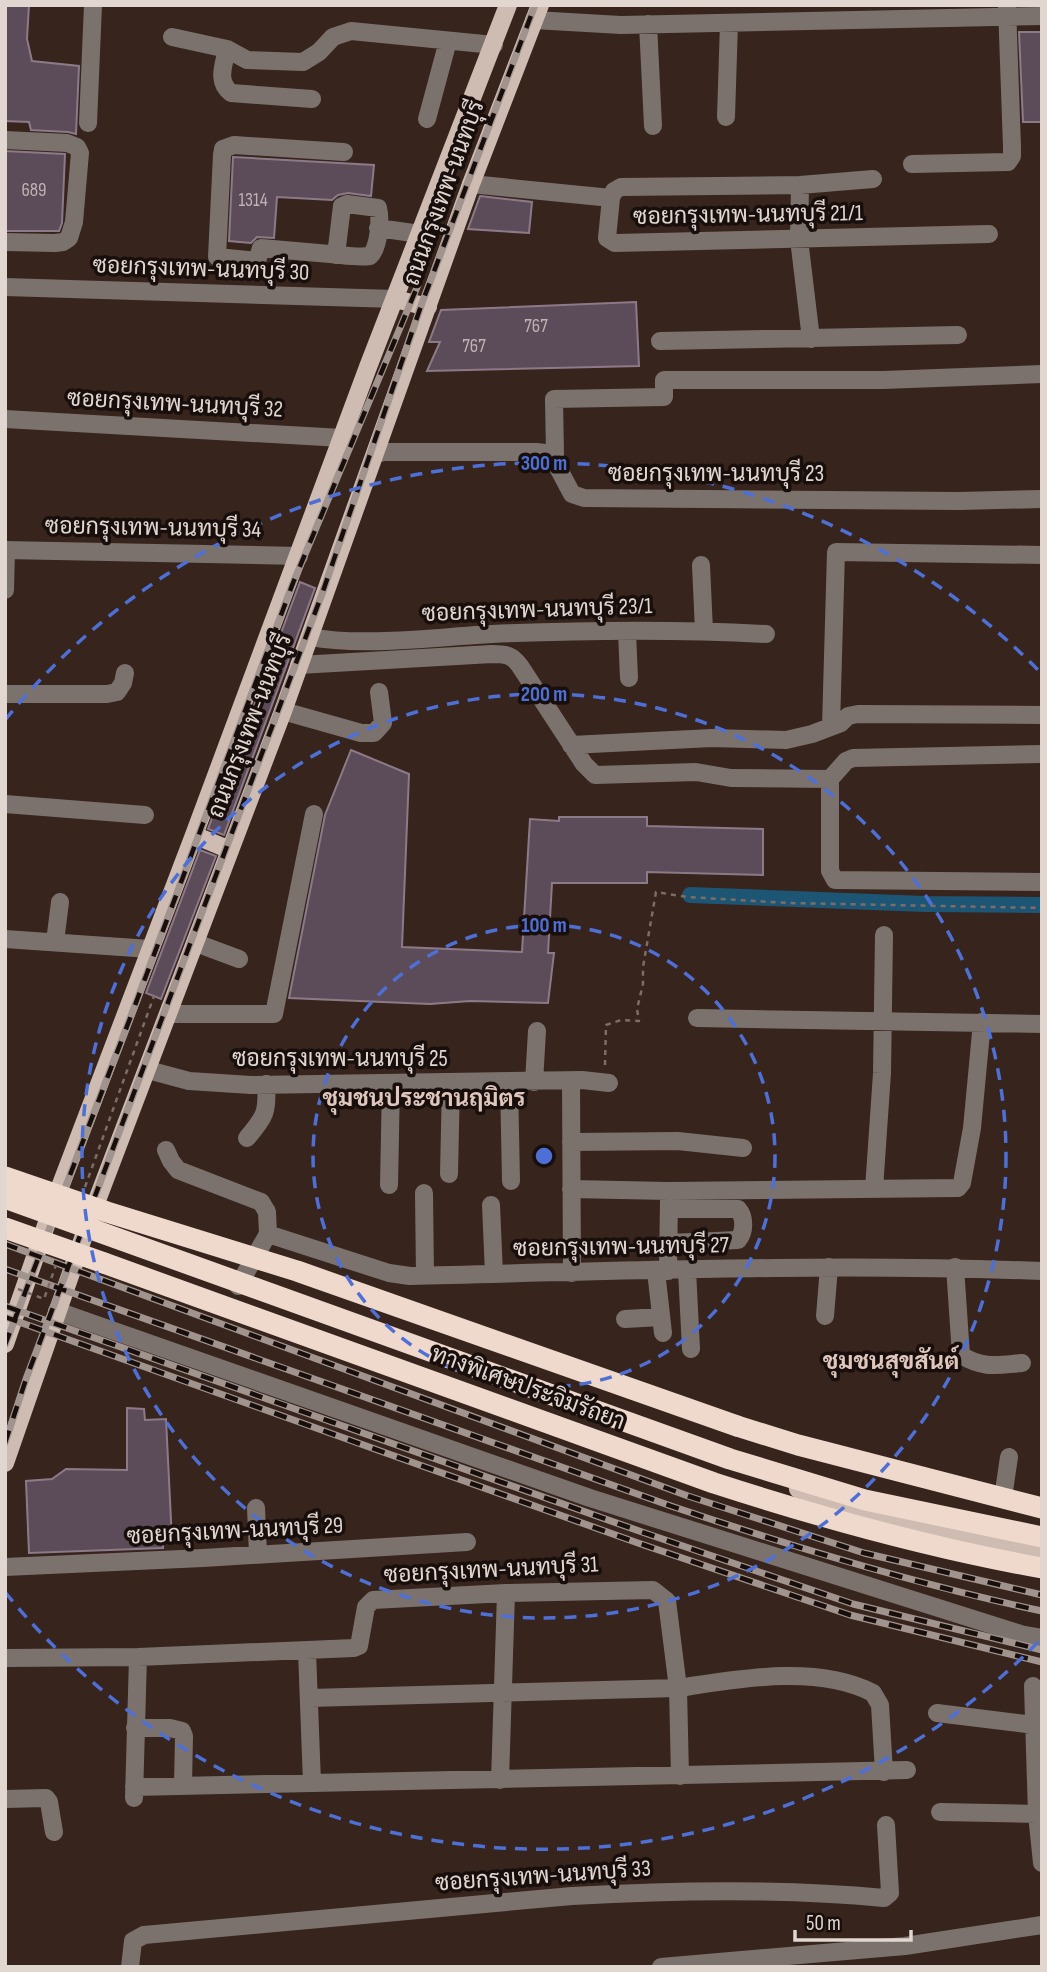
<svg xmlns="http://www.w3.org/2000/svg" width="1047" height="1972" font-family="'Sofia Sans Condensed',Sarabun,sans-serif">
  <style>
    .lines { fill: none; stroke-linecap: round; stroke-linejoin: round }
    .canal { stroke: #1d5675; stroke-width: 16 }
    .building { fill: #5c4b58; stroke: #8d7a88; stroke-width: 2 }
    .path { stroke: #7d6d67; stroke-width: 2.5; stroke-dasharray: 5 5; stroke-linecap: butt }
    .minor { stroke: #7b726d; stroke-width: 18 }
    .major { stroke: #cebbb1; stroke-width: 18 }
    .highway { stroke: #efd8cc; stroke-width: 21 }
    .rail-casing { stroke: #a1938d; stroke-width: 7 }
    .rail { stroke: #180f0c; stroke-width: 4.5; stroke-dasharray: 13; stroke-linecap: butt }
    .path-bridge { stroke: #7d6d67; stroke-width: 2.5; stroke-dasharray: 5 5; stroke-linecap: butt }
    .highway-bridge { stroke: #efd8cc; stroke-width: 21 }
    .ring { fill: none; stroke: #4e70d6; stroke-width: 3.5; stroke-dasharray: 12 9 }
    .labels { text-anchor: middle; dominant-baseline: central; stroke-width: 7; stroke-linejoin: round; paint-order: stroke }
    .number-label { font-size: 19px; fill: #c0b3b3 }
    .street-label { font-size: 23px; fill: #e2d6d1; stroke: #180f0c }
    .neighbourhood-label { font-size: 24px; font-weight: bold; fill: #e0c7be; stroke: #180f0c }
    .centre { fill: #4e70d6; stroke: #180f0c; stroke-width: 3.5 }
    .ring-label { font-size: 21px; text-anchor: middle; font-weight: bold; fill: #4e70d6; stroke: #180f0c; stroke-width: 7; stroke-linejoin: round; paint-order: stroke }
  </style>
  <rect width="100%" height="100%" fill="#36241d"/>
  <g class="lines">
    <path class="canal" d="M 690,895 L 925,904 L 1042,905"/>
  </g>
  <path class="building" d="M 5,5 L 29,5 L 27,39 L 32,61 L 79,66 L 76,134 L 68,132 L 31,130 L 29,122 L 5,121 Z
    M 1019,32 L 1042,32 L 1042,122 L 1023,122 Z
    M 5,151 L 65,154 L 62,223 L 59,231 L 5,231 Z
    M 233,157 L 374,165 L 371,196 L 348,193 L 338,195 L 332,200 L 277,197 L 274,238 L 257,237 L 251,243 L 229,241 Z
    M 480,196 L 532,202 L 529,233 L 468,229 Z
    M 636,302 L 639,366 L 427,371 L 440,342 L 429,342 L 441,310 Z
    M 300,582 L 315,588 L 224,835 L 208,829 Z
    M 351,750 L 409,774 L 402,947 L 522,952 L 530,819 L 559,821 L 559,817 L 647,817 L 647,826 L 763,829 L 763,875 L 647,872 L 647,883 L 552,883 L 548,953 L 554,953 L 548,1003 L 470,1001 L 430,1004 L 289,998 L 325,815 Z
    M 200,850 L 216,856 L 161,999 L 146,993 Z
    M 127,1408 L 144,1409 L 145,1420 L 166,1419 L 172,1541 L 163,1542 L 163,1548 L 29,1553 L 26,1481 L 52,1479 L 66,1469 L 127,1470 Z"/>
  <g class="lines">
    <path class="path" d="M 605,1065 L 606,1025 L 621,1020 L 639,1021 L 637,1009 L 643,984 L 643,967 L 656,892 L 687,897 L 789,903 L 1042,908"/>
    <path class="minor" d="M 534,20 L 621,25 L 1042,16
      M 648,24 L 653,126
      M 172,37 L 227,49 L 247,60 L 303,62 L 319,52 L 333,37 L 351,31 L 494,45
      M 227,49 C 224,65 216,81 231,93 L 312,99
      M 726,117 L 729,23
      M 427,119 L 448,41
      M 88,123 L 93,5
      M 5,140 L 67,143 L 77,147 L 80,153 L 74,222 L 69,238 L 63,242 L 55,243 L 5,242
      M 912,164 L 1008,162 L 1012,156 L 1012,147 L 1007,7
      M 471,184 L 611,198 L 607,238 L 615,243 L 989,234
      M 800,185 L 799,239 L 811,339
      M 611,198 L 614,191 L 621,187 L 800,185 L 873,179
      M 378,228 L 420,234
      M 336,255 L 342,206 L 347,204 L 378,208 C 381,220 379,247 370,256 C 357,258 343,255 330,254 C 307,252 284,250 261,248 L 257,261 L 217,257 L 222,155 L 223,149 L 234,145 L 344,152
      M 5,287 L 395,299
      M 660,341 L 958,335
      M 5,419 L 342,438
      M 376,454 L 383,452 L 536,452 L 555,454 L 556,464 L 572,494 L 584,498 L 959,501 L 1042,499
      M 555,454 L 554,399 L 664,397 L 664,380 L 883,380 L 1042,374
      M 5,550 L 299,556
      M 701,565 L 704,631
      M 5,590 L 6,550
      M 627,632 L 629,678
      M 310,637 C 363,647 437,637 492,634 C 583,630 675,629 766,634
      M 299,665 L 492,654 C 506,654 512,655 520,666 L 584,764 L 595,775 L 696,772 L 731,778 L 830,779
      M 5,694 L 107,694 L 117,692 L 123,683 L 125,673
      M 283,711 L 361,733 L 374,733 L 383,723 L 379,692
      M 831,726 L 836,552 L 1042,555
      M 571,745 L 712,738 L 786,740 L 812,734 L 841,723 L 848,716 L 858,714 L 1042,715
      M 1042,754 L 853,758 L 846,761 L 830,779 L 830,871 L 835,880 L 1042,882
      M 5,804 L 145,815
      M 5,939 L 150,949
      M 55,942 L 60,902
      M 196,943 L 239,959
      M 169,1014 L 274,1014 L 314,814
      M 697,1018 L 1042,1024
      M 148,1070 L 189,1081 L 251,1085 L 582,1080 L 609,1083
      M 571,1081 L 572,1273
      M 509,1082 L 511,1181
      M 534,1082 L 537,1031
      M 247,1138 C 265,1117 268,1112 266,1084
      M 571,1142 L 678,1141 L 743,1148
      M 166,1150 L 171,1161 L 178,1170 L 261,1202 L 267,1212 L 268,1234
      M 449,1174 L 451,1083
      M 389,1185 L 391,1084
      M 571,1189 L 669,1191 L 958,1188 L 962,1183 L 972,1128 L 982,1022
      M 874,1189 L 882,1073 L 884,935
      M 424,1193 L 425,1275
      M 491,1205 L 494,1274
      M 669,1243 L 738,1240 C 745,1232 745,1217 738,1209 L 669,1209
      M 955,1267 L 961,1355 C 983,1369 998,1365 1022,1363
      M 687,1270 L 691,1349
      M 656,1271 L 663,1333
      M 668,1271 L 669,1198
      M 238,1286 L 268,1234 L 389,1273 L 410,1276 C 620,1271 831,1263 1042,1271
      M 57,1311 L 590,1498 L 1024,1635 L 1042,1638
      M 825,1316 L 829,1267
      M 625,1319 L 661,1317
      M 1003,1498 L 1009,1457
      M 256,1508 L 258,1554
      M 5,1567 L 203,1558 L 467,1542
      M 307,1651 L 312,1783
      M 5,1658 L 138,1657 L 354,1648 L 359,1646 L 366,1607 L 373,1600 L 506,1593 L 653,1590 L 667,1601 L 678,1688 L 680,1776
      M 1033,1686 L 1037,1814 L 1042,1863
      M 310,1698 L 678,1688 C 738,1679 817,1664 873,1693 L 880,1705 L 884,1772
      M 937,1713 L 1034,1725
      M 135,1728 L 170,1728 L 182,1731 L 184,1736 L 183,1785
      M 500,1780 L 506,1593
      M 134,1787 L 907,1770
      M 134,1798 L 138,1657
      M 5,1799 L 46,1798 L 49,1802 L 54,1832
      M 940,1812 L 1037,1814
      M 130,1967 L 133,1941 L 144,1935 L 572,1896 C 676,1890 781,1888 884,1898 L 890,1893 L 886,1825
      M 661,1967 L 905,1946 L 1042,1925"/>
    <path class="major" d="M 395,299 L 428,307
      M 194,835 L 230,850
      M 5,1344 L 52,1208 L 194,835 L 368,367 L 508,5
      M 5,1463 L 88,1224 L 283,711 L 471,184 L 540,5
      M 798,1489 L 859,1512 L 1042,1556"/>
    <path class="highway" d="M 104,1263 L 714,1483 C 822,1518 930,1548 1042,1568
      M 737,1426 L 798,1445 L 1042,1508"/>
    <defs>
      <path id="rail" d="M 5,1244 L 688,1496 L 864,1553 L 1042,1595
        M 5,1269 L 671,1506 C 793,1547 915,1584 1042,1611
        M 5,1306 L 642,1532 L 853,1604 L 1042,1650
        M 5,1317 L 638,1543 L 850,1615 L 1042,1662
        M 5,1345 L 134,1008 L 293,583 L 418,285
        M 5,1443 L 26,1379 L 322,594 L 422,303 L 535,5"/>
    </defs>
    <use href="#rail" class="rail-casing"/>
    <use href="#rail" class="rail"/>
    <path class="path-bridge" d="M 85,1187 L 154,996
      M 18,1289 L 44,1299 L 56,1265"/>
    <path class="highway-bridge" d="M 5,1177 L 107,1212 L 297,1271 L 737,1426
      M 5,1198 L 730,1459 L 865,1500 L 1042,1537
      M 5,1228 L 104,1263"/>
  </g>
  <g class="ring">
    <circle cx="544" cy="1156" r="231"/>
    <circle cx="544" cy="1156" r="462"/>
    <path d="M1038 1642A693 693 0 0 1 5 1592M5 720A693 693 0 0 1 1038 670"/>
  </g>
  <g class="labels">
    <g class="number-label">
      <text x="34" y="190">689</text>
      <text x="253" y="200">1314</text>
      <text x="536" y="326">767</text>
      <text x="474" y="346">767</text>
    </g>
    <g class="street-label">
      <text transform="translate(444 193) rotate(-70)">ถนนกรุงเทพ-นนทบุรี</text>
      <text transform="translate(748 215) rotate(-1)">ซอยกรุงเทพ-นนทบุรี 21/1</text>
      <text transform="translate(201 269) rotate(2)">ซอยกรุงเทพ-นนทบุรี 30</text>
      <text transform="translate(175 404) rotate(3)">ซอยกรุงเทพ-นนทบุรี 32</text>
      <text x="716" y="474">ซอยกรุงเทพ-นนทบุรี 23</text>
      <text transform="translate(153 528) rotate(1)">ซอยกรุงเทพ-นนทบุรี 34</text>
      <text transform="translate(537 610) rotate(-2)">ซอยกรุงเทพ-นนทบุรี 23/1</text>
      <text transform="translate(250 726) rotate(-69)">ถนนกรุงเทพ-นนทบุรี</text>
      <text x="340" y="1059">ซอยกรุงเทพ-นนทบุรี 25</text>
      <text transform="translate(621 1247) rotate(-1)">ซอยกรุงเทพ-นนทบุรี 27</text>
      <text transform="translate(528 1388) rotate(20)">ทางพิเศษประจิมรัถยา</text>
      <text transform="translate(235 1531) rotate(-3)">ซอยกรุงเทพ-นนทบุรี 29</text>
      <text transform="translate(491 1570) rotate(-3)">ซอยกรุงเทพ-นนทบุรี 31</text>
      <text transform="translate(543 1876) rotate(-4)">ซอยกรุงเทพ-นนทบุรี 33</text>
    </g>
    <g class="neighbourhood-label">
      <text x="424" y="1098">ชุมชนประชานฤมิตร</text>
      <text x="891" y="1361">ชุมชนสุขสันต์</text>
    </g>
  </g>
  <circle cx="544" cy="1156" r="10" class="centre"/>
  <g class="ring-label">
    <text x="544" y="470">300 m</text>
    <text x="544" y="701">200 m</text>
    <text x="544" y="932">100 m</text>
  </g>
  <rect width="1047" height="1972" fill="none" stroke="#e2d6d1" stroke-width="14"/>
  <path d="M795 1930v10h116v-10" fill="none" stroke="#e2d6d1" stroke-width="3.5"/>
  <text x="806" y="1930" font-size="21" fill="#e2d6d1" stroke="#180f0c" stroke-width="5" paint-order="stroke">50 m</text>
</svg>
